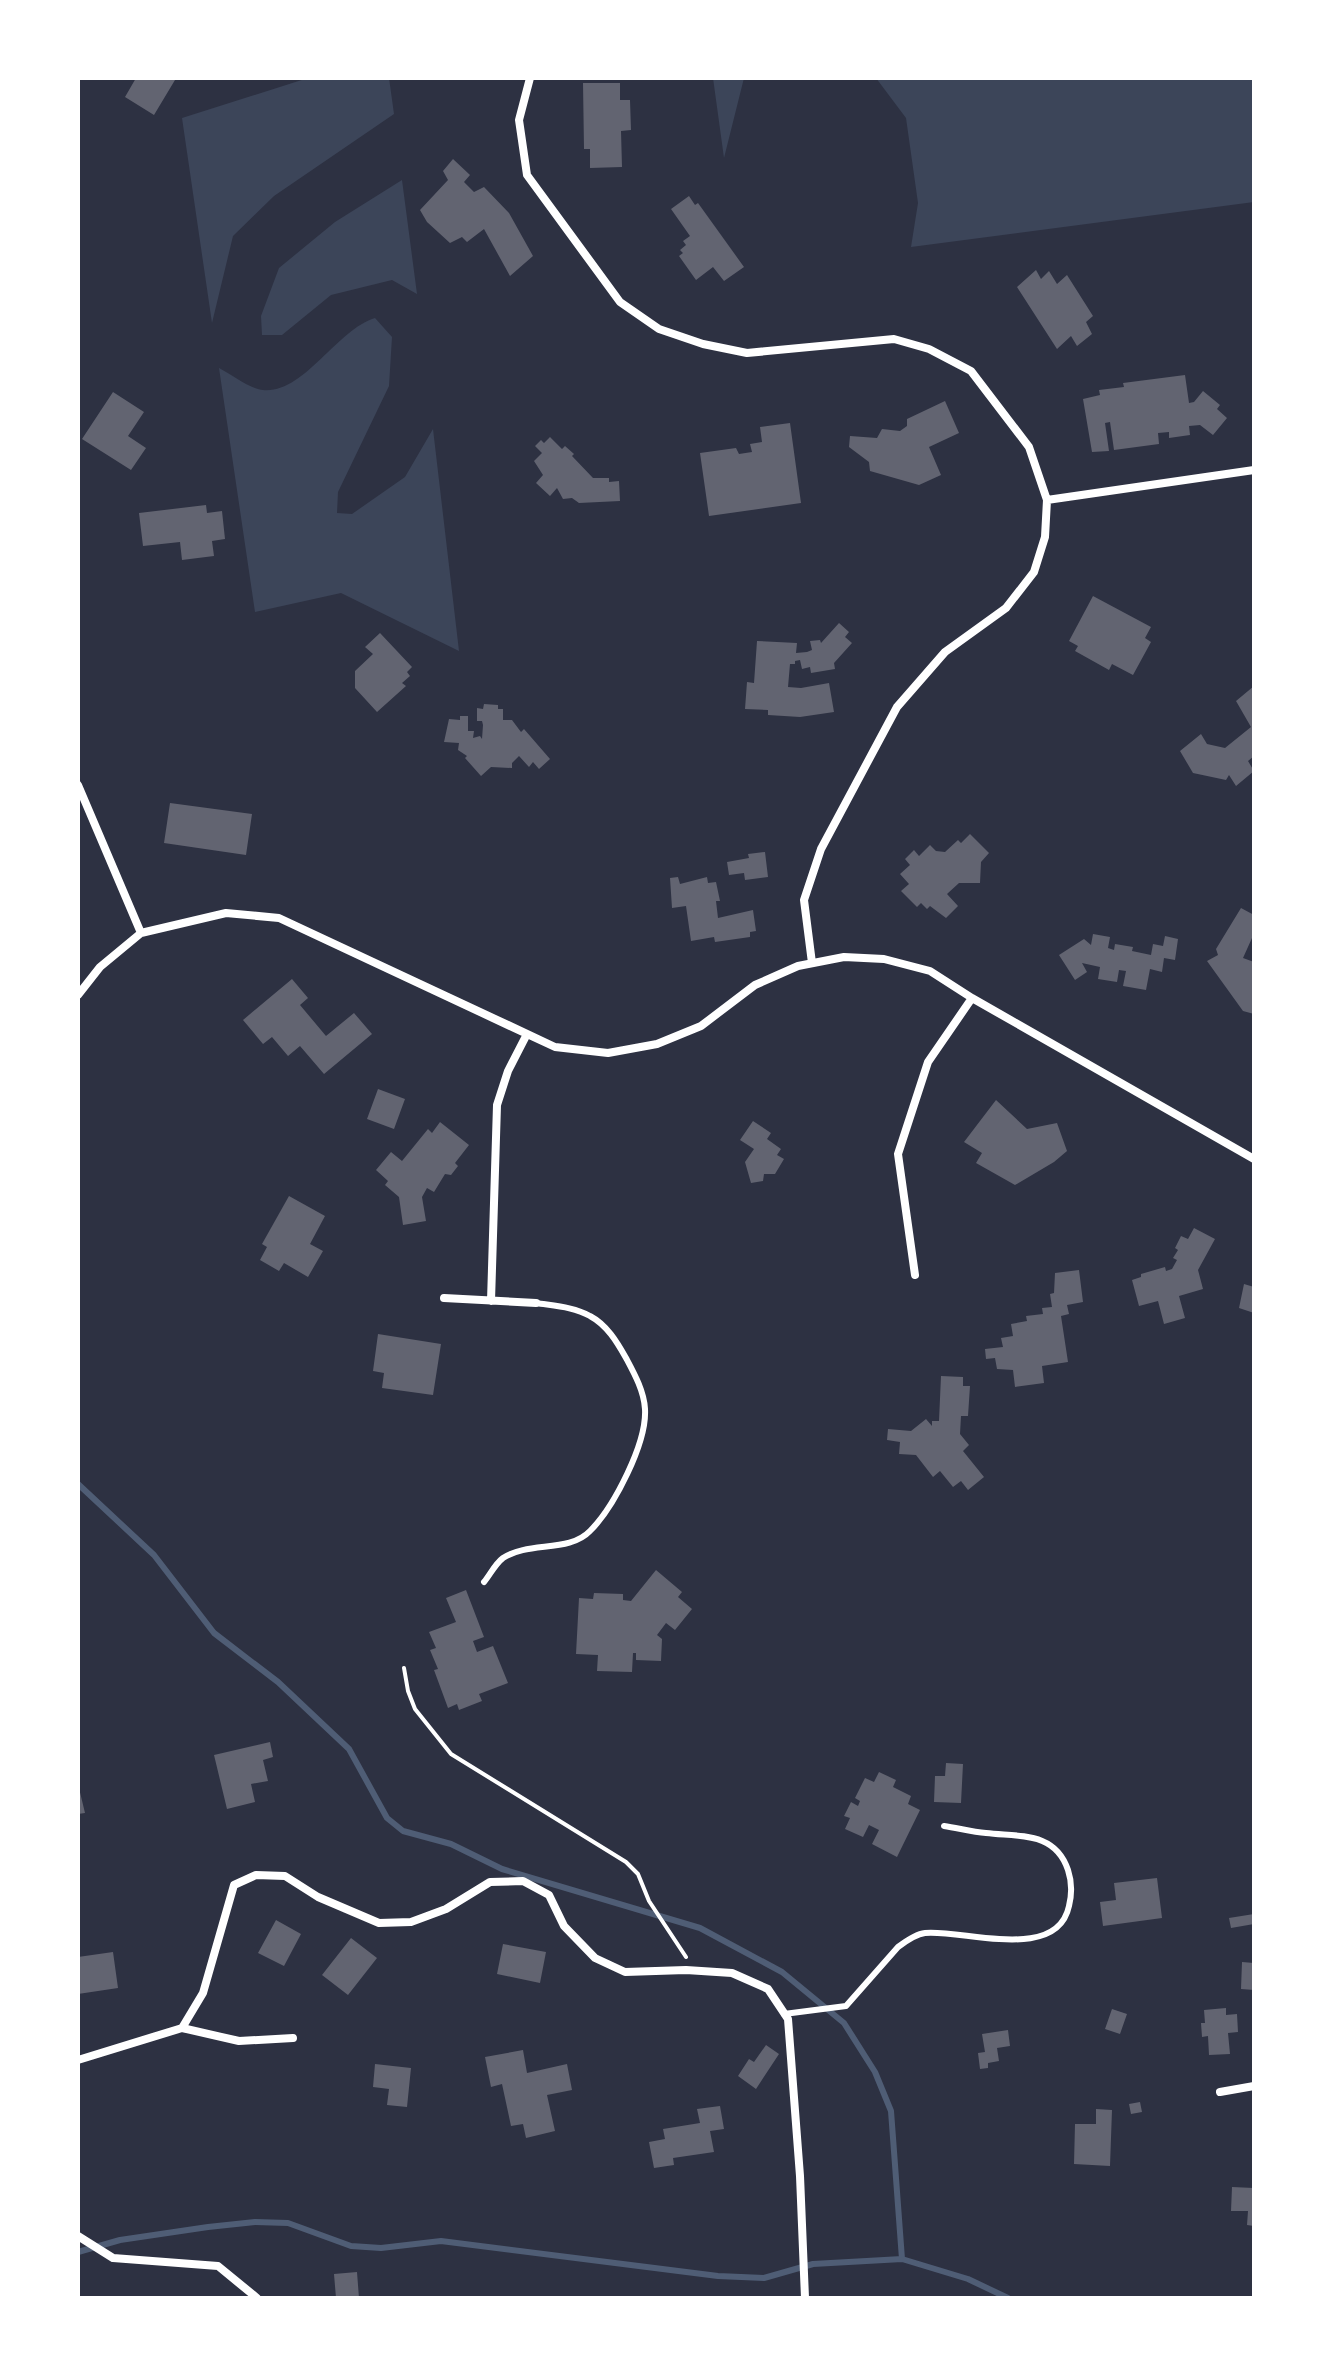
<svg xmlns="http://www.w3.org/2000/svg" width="1332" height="2376" font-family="'DejaVu Sans',sans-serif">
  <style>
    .green { fill: #3c4559 }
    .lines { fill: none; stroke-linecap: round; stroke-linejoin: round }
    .stream { stroke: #4f5d75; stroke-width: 6 }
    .building { fill: #626471 }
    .path { stroke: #fff; stroke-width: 4 }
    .service { stroke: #fff; stroke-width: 6 }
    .minor { stroke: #fff; stroke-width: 8 }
  </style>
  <rect width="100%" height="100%" fill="#2d3142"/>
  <path class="green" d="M 308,78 L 389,78 L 394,114 L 274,196 L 233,236 L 212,323 L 182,118 Z
    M 713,78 L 744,78 L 724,158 Z
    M 876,78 L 1254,78 L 1254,202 L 911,247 L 918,203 L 906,118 Z
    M 402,180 L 417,294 L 392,280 L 331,295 L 282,335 L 262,335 L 261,316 L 279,268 L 335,222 Z
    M 375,318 L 392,337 L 389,386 L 338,492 L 337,513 L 352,514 L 405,477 L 433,429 L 459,651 L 341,593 L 255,612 L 219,368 C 231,374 250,389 263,390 C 304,394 336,330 375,318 Z"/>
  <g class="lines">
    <path class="stream" d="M 78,1484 L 154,1555 L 214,1633 L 278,1682 L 349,1749 L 387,1818 L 403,1831 L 451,1844 L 502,1869 L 700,1928 L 782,1972 L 844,2023 L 875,2072 L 891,2111 L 902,2259
      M 78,2252 L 120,2240 L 208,2227 L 255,2222 L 288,2223 L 351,2246 L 381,2248 L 441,2241 L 718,2276 L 764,2278 L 813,2264 L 902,2259 L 968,2279 L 1008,2298"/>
  </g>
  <path class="building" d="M 136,78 L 175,80 L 154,115 L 125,97 Z
    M 583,83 L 620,83 L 620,100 L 630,100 L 631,130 L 621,131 L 622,167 L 590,168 L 590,149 L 584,149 Z
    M 453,159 L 470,175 L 464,182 L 474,192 L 484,187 L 509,213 L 533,256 L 510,276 L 484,229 L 467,242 L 462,237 L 450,243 L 427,222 L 420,210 L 448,180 L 443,171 Z
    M 689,196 L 695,205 L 698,203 L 744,267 L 724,281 L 713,267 L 696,280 L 679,256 L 683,253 L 680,250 L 686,245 L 683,241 L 690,236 L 671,209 Z
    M 1036,270 L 1041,279 L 1049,271 L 1057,284 L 1067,275 L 1093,316 L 1086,322 L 1092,334 L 1077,346 L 1071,336 L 1057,349 L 1017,287 Z
    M 1185,375 L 1189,403 L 1194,402 L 1203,391 L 1220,405 L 1217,409 L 1227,418 L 1213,435 L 1200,425 L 1189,426 L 1190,435 L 1169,438 L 1169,432 L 1158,433 L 1159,444 L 1114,450 L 1110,422 L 1105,423 L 1109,451 L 1092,452 L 1083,399 L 1100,395 L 1099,390 L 1124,387 L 1123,383 Z
    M 113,392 L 144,412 L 128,436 L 146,448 L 131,470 L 82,439 Z
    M 945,401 L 959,433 L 929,447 L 941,475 L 919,485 L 870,471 L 869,462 L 849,447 L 850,436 L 877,438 L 882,429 L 900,431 L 907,426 L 907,419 Z
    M 790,423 L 801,503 L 709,516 L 700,453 L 736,448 L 739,454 L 752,452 L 750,444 L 762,442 L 760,427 Z
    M 550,437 L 562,449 L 565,446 L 574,454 L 572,456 L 593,478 L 609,478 L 609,482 L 619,481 L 620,501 L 579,503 L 572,498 L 563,499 L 557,488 L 550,496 L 536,483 L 543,475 L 534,461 L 542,453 L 535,446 L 541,440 L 544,443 Z
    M 206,505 L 207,513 L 222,511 L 225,539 L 212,541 L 214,556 L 182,560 L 180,542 L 143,546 L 139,513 Z
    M 1093,596 L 1151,627 L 1145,638 L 1151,642 L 1133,675 L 1112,664 L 1109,670 L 1075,651 L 1078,646 L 1069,641 Z
    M 839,623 L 849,632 L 845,637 L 852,643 L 834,663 L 835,669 L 811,673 L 810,667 L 802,669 L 800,660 L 795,661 L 795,664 L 790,664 L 788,687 L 801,688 L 829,683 L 834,712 L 800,717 L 768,715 L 768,710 L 745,709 L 747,682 L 754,683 L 757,641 L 797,643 L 796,653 L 807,652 L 812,650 L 810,641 L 820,640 L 821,643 Z
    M 380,633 L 412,667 L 407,672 L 410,676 L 402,683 L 406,686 L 377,712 L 355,688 L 355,671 L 373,654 L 365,647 Z
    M 1254,686 L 1254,756 L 1248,761 L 1254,771 L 1236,786 L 1229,775 L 1226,780 L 1193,773 L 1180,751 L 1201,734 L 1207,744 L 1225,748 L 1251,727 L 1236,701 Z
    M 484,704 L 498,705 L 498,709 L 503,709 L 503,720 L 512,720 L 521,732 L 524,729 L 550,759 L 539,769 L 533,762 L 529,767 L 519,756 L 512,763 L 512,768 L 491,767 L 481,776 L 465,758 L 467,756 L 458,750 L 459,743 L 444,742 L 449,719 L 460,720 L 460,716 L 468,716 L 468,731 L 474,731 L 473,738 L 480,736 L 482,739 L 483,725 L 482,721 L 477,721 L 477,708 L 483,709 Z
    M 170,803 L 252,814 L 246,855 L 164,843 Z
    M 970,834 L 989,853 L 981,862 L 980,883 L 959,883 L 947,894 L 958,906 L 946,918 L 930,906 L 927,909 L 921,903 L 917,907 L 901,891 L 909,884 L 900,874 L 910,865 L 905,859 L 914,850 L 919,856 L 930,845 L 936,851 L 945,852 L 958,840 L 961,843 Z
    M 765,852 L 768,877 L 745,880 L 744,873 L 729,875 L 727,862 L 749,858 L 748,854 Z
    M 678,877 L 680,884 L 707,877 L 708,883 L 716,882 L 720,901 L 716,901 L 718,918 L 753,910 L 756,931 L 750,932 L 750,937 L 715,942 L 714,937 L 691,941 L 686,906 L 672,908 L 670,878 Z
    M 1241,908 L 1254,915 L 1254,938 L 1252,938 L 1243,958 L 1254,962 L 1254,1014 L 1243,1011 L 1207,961 L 1218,955 L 1216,949 Z
    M 1093,934 L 1110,937 L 1108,948 L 1114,950 L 1115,944 L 1133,947 L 1132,951 L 1151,955 L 1153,944 L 1163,946 L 1165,936 L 1178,939 L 1175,960 L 1164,958 L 1162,972 L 1150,969 L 1146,990 L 1123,986 L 1126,971 L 1119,970 L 1117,982 L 1098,979 L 1100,967 L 1082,963 L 1087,972 L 1075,980 L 1059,955 L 1084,939 L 1091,945 Z
    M 292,979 L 308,998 L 300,1005 L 326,1036 L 354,1013 L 372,1034 L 324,1074 L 300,1046 L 288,1056 L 272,1037 L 263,1044 L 243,1020 Z
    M 378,1089 L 405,1099 L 394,1129 L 367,1119 Z
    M 996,1100 L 1027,1129 L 1057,1123 L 1067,1151 L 1054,1162 L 1015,1185 L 976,1163 L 982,1153 L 964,1142 Z
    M 753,1121 L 771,1133 L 767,1139 L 781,1149 L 777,1155 L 784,1159 L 775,1174 L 764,1174 L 763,1181 L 751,1183 L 745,1162 L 754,1149 L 740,1140 Z
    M 440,1122 L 469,1145 L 455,1163 L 458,1166 L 451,1175 L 445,1174 L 434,1192 L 427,1188 L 422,1197 L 426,1221 L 403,1225 L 399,1197 L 385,1185 L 388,1181 L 376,1170 L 391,1152 L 402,1161 L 428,1129 L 432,1133 Z
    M 289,1196 L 325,1216 L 310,1244 L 323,1251 L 308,1277 L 284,1263 L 279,1271 L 260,1260 L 267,1247 L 262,1244 Z
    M 1194,1228 L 1215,1239 L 1198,1270 L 1203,1289 L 1179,1296 L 1185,1318 L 1164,1324 L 1158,1301 L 1139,1306 L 1132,1280 L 1141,1277 L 1141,1274 L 1165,1267 L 1166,1271 L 1172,1269 L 1177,1260 L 1173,1258 L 1178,1250 L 1175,1248 L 1181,1236 L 1188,1239 Z
    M 1079,1270 L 1083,1302 L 1067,1305 L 1069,1314 L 1061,1316 L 1068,1362 L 1042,1366 L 1044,1383 L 1015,1387 L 1013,1370 L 997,1369 L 995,1358 L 986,1359 L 985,1349 L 1003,1347 L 1001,1338 L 1013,1336 L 1011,1324 L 1027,1321 L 1026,1316 L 1043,1314 L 1042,1308 L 1052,1307 L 1050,1294 L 1054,1293 L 1055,1273 Z
    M 1244,1284 L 1254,1287 L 1254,1313 L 1239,1308 Z
    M 378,1334 L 441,1344 L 433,1395 L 382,1388 L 384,1373 L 373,1371 Z
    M 941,1376 L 963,1377 L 963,1386 L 970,1386 L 968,1416 L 961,1416 L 960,1434 L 969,1445 L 963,1451 L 984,1477 L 968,1490 L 961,1481 L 953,1487 L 940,1471 L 933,1477 L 916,1455 L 899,1454 L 900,1442 L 887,1440 L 888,1429 L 911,1431 L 926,1419 L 932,1426 L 932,1421 L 939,1421 Z
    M 656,1570 L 682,1592 L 678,1597 L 692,1609 L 675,1630 L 666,1623 L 657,1635 L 662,1639 L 661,1661 L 636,1660 L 636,1653 L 633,1653 L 632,1672 L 597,1671 L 598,1655 L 576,1654 L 579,1598 L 593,1599 L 594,1593 L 623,1594 L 623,1600 L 631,1601 Z
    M 466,1590 L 484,1637 L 473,1641 L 477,1652 L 493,1646 L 508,1683 L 479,1694 L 482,1701 L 459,1710 L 457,1704 L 448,1708 L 434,1670 L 438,1669 L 430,1650 L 436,1648 L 429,1632 L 456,1622 L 446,1598 Z
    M 270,1742 L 273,1757 L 263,1760 L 268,1781 L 251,1784 L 255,1802 L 227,1809 L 214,1755 Z
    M 946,1763 L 963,1764 L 961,1803 L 934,1802 L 935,1776 L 945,1776 Z
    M 879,1772 L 896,1780 L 893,1787 L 911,1796 L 908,1804 L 920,1810 L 897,1857 L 872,1844 L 879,1830 L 869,1825 L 863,1837 L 845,1829 L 850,1818 L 844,1816 L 851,1802 L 858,1806 L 860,1801 L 855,1798 L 865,1778 L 874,1782 Z
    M 78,1784 L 85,1813 L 78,1814 Z
    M 1157,1878 L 1162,1918 L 1103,1926 L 1100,1902 L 1116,1900 L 1114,1883 Z
    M 1254,1914 L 1254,1924 L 1231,1928 L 1229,1918 Z
    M 276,1920 L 301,1934 L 284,1966 L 258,1953 Z
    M 351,1938 L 377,1958 L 348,1995 L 322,1975 Z
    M 503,1944 L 546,1952 L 540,1983 L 497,1974 Z
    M 113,1952 L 118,1988 L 78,1994 L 78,1957 Z
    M 1242,1962 L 1254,1963 L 1254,1990 L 1241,1989 Z
    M 1226,2008 L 1226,2015 L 1237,2014 L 1238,2032 L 1228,2033 L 1230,2054 L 1209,2055 L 1208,2036 L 1202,2037 L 1201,2023 L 1205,2023 L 1204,2010 Z
    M 1112,2009 L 1127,2014 L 1120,2034 L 1105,2029 Z
    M 1008,2030 L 1010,2046 L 997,2048 L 999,2061 L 988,2063 L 988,2068 L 980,2069 L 978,2053 L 985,2052 L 982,2034 Z
    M 766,2045 L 779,2054 L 756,2089 L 738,2076 L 749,2059 L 754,2062 Z
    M 523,2050 L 527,2073 L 567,2064 L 572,2090 L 547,2095 L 555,2131 L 526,2138 L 523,2124 L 511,2126 L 502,2084 L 491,2087 L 485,2057 Z
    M 375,2064 L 411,2068 L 407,2107 L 387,2105 L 389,2089 L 373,2087 Z
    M 1140,2102 L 1142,2112 L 1131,2114 L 1129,2104 Z
    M 720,2106 L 724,2129 L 710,2131 L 714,2152 L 673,2158 L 674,2165 L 654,2168 L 649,2142 L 665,2139 L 663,2129 L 700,2123 L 697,2109 Z
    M 1096,2109 L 1112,2110 L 1110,2166 L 1074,2164 L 1075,2124 L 1096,2124 Z
    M 1232,2187 L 1254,2188 L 1254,2226 L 1247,2225 L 1248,2211 L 1231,2211 Z
    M 357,2272 L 359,2298 L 336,2298 L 334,2274 Z"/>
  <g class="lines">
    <path class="path" d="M 404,1668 L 408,1691 L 415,1709 L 451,1754 L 626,1862 L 638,1874 L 649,1901 L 686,1957"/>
    <path class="service" d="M 484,1582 C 490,1575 495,1564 503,1558 C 529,1541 569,1553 590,1531 C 614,1507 647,1443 645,1409 C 644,1391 634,1373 626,1358 C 617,1342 607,1325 590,1316 C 574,1307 555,1306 536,1303
      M 784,2014 L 846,2006 L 898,1947 C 906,1941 916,1934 925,1933 C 963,1929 1057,1963 1069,1906 C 1072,1894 1072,1882 1068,1870 C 1055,1831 1019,1837 986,1833 C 972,1832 958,1828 944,1826"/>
    <path class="minor" d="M 530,78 L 519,120 L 527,175 L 620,302 L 659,329 L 703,344 L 747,353 L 894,339 L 929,349 L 971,371 L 1029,447 L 1047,500 L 1045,537 L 1034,572 L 1006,608 L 945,652 L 897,707 L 821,849 L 804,900 L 812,963
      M 1047,500 L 1254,470
      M 78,785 L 141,933
      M 78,995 L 100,967 L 141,933 L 226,913 L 279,918 L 555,1047 L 608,1053 L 657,1044 L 701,1026 L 755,985 L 798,966 L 844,957 L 884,959 L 930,971 L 972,998 L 1254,1159
      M 915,1275 L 898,1154 L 928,1062 L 972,998
      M 444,1298 L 536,1303
      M 491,1301 L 497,1105 L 508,1071 L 527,1034
      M 182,2028 L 203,1993 L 234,1885 L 256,1875 L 285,1876 L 318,1897 L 379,1923 L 411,1922 L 446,1909 L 490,1882 L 523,1881 L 549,1895 L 564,1926 L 595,1958 L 625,1972 L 686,1970 L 732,1973 L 768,1989 L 788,2019 L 800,2176 L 805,2298
      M 78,2060 L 182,2028 L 239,2041 L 293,2038
      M 1220,2092 L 1254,2086
      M 78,2236 L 113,2258 L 218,2266 L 257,2298"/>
  </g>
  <rect width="1332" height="2376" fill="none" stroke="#ffffff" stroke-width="160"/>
</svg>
